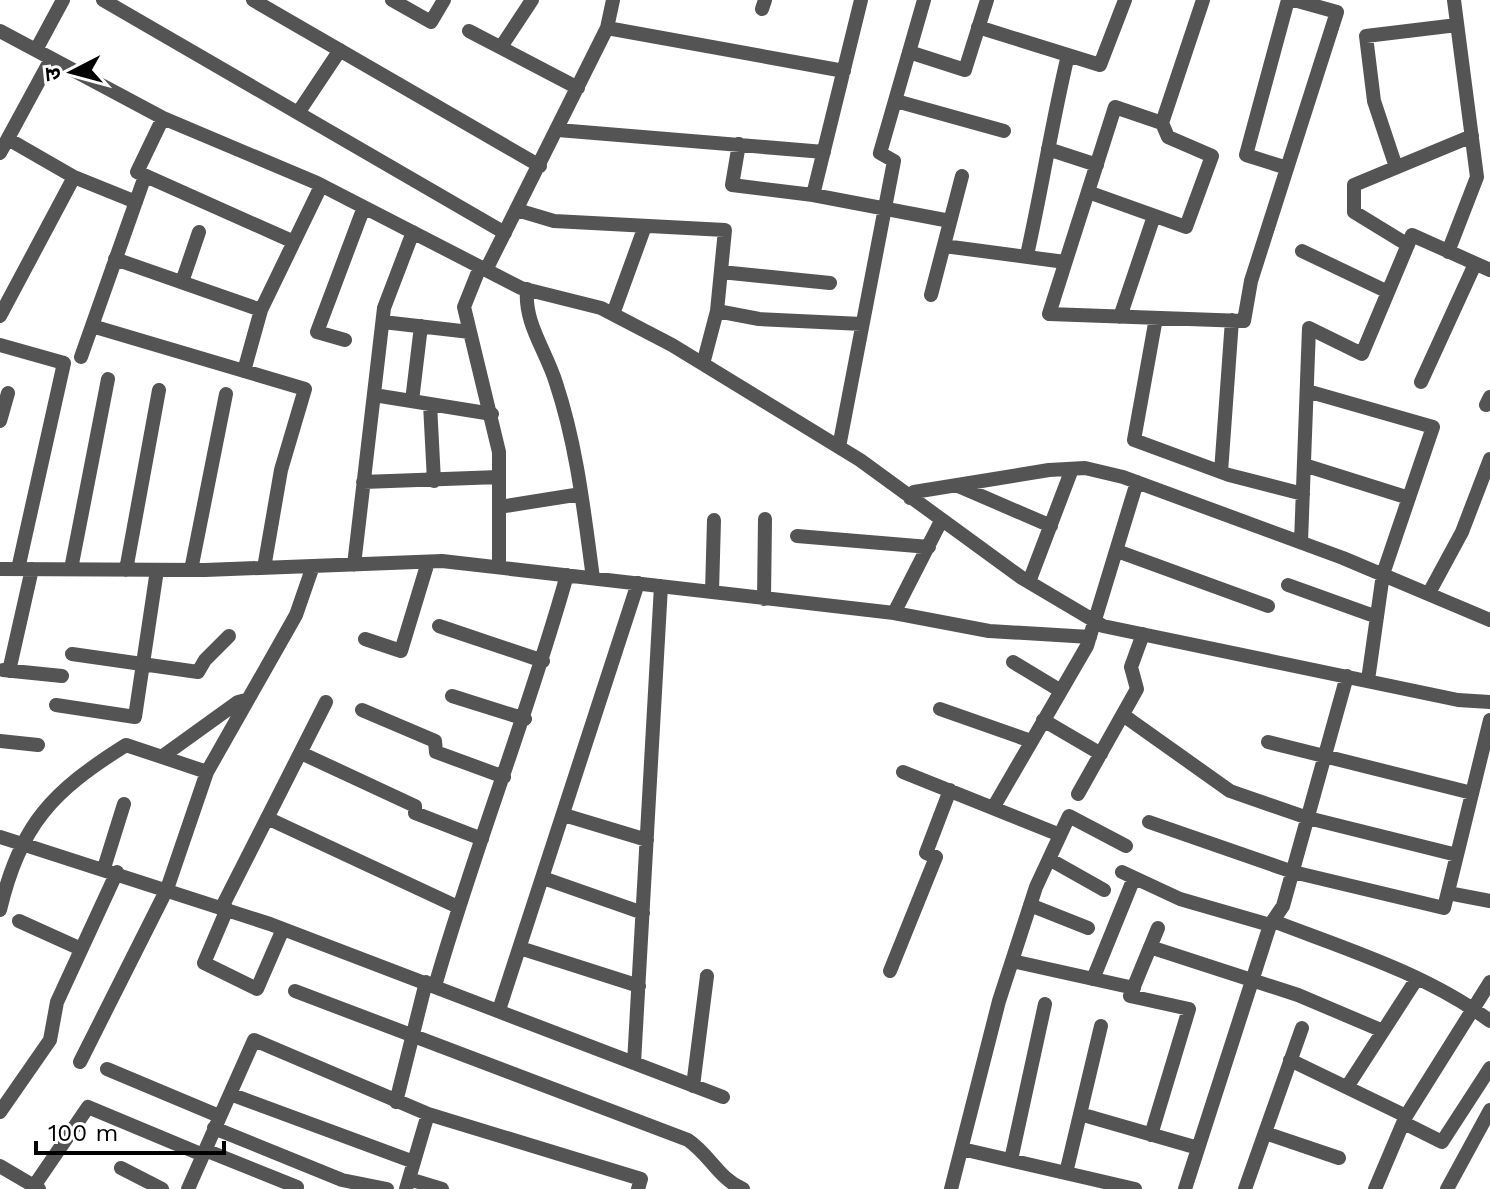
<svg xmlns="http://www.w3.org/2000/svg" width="1490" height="1189" font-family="'Work Sans','Noto Sans Devanagari',sans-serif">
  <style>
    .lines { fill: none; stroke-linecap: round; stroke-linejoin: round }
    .minor { stroke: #545454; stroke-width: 14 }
  </style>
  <rect width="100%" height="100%" fill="#fff"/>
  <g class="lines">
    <path class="minor" d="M 103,0 L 505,233
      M 253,0 L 540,166
      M 392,0 L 431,22 L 444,0
      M 762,9 L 765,0
      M 978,27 L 1100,65 L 1125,0
      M 607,28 L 844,71
      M 0,31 L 163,118 L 317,183 L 521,288 L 601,308 L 672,345 L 860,460 L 1022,578 L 1103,626 L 1458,700 L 1490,702
      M 469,31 L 578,88
      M 501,47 L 532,0
      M 36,50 L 63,0
      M 909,52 L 965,70 L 987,0
      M 896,101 L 1004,131
      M 298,113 L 340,50
      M 163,118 L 137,172 L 294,242
      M 1162,123 L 1115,107 L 1049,314 L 1244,321 L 1251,281 L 1337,12 L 1294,0
      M 558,130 L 824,152
      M 8,139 L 74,177 L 136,202
      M 739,144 L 732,185 L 813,195 L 950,221
      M 1048,149 L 1097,165
      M 0,153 L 51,59
      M 1396,167 L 1374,101 L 1366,36 L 1457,25
      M 1287,168 L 1246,155 L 1288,0
      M 1088,192 L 1186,227 L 1212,156 L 1168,137 L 1162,123 L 1203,0
      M 813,195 L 861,0
      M 517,210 L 554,221 L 725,230 L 717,311 L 703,364
      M 1408,245 L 1354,212 L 1354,185 L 1472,136
      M 944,246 L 1065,262
      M 1302,251 L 1388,292
      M 1448,252 L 1477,177 L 1454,0
      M 1027,255 C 1042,188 1052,122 1068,55
      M 115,259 L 261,310
      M 480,267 L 464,307 L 499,452 L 499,567
      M 486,270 L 607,28 L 613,0
      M 721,272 L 830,283
      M 182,282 L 199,232
      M 527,289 C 524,324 546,350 556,383 C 577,446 584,512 593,578
      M 931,295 L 962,176
      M 717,311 L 759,319 L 862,324
      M 613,314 L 645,226
      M 0,316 L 74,177
      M 1120,317 L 1154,216
      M 1156,318 L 1134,440 L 1229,475 L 1303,494
      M 383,322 L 470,332
      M 92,326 L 305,389 L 281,470 L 264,568
      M 345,340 L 317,332 L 364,207
      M 0,345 L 64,363 L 18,569
      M 81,357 L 145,176
      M 244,371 L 261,310 L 321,186
      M 1421,382 L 1475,264
      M 1307,391 L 1433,427 L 1383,574 L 1368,680
      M 374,395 L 492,414
      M 412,401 L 421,326
      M 430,404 L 434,481
      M 1486,405 L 1490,397
      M 0,421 L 8,393
      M 839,447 L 894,161 L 880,153 L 924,0
      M 1304,465 L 1409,498
      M 1221,472 L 1232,320
      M 363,482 L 499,477
      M 956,485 L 1051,526
      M 910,498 L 914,492 L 1049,470 L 1085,468 L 1123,477 L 1343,558 L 1490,620
      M 499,507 L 581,494
      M 797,536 L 929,547
      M 1301,542 L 1309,328 L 1362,354 L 1412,235 L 1490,270
      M 1117,551 L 1268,606
      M 354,565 L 384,308 L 413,232
      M 0,569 L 205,570 L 442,561 L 894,613 L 941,521
      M 71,569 L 108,379
      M 126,570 L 159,390
      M 191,570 L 226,394
      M 1029,582 L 1072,469
      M 1288,585 L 1377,617
      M 712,592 L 714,520
      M 1429,593 L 1462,532 L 1490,459
      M 764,599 L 765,519
      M 894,613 L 989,631 L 1090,637
      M 439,626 L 543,661
      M 365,639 L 401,651 L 428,562
      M 72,654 L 198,672 L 205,660 L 229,636
      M 1013,662 L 1061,691
      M 3,670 L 62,676
      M 9,671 L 32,569
      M 452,696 L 525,719
      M 56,705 L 135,717 L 157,570
      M 940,709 L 1031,741
      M 362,710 L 435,741 L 436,752 L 504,777
      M 1123,715 L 1230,791 L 1308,818 L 1457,855
      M 1043,720 L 1101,754
      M 0,741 L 38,745
      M 1268,742 L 1472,793
      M 301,753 L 415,806 L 415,813 L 482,839
      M 163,756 L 238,702 L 246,700
      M 903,772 L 1060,835
      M 1078,794 L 1137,689 L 1131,667 L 1143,634
      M 993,808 L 1087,646 L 1137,482
      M 564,815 L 647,840
      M 267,818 L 458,907
      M 1149,822 L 1293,872 L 1444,908 L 1490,720
      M 0,837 L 270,924 L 723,1097
      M 1049,859 L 1104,890
      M 104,868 L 124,804
      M 1122,872 L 1180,899 L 1270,925
      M 543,878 L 643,913
      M 1448,893 L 1490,901
      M 1030,905 L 1088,928
      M 222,907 L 326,702
      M 227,909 L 204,963 L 257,989 L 283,929
      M 0,910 C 20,824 53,791 126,745 L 207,772
      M 19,921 L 81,949
      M 1273,921 C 1346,949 1427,974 1490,1021
      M 1150,947 L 1298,995 L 1383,1031
      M 520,948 L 639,986
      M 1012,961 L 1134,988
      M 890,971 L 936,857 L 926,853 L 950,790
      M 1093,979 L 1134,878
      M 435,986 C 475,847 528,714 567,575
      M 295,991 L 688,1140 C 710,1155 719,1179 743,1189
      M 499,1010 L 638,583
      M 1290,1060 L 1406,1116
      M 80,1062 L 167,889 L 207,772 L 296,615 L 313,566
      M 634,1063 L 661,586
      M 107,1069 L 219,1116
      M 693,1086 L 707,976
      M 1347,1087 L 1416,980
      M 230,1094 L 254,1040 L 428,1114 L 641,1179 L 638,1189
      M 396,1102 L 426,982
      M 0,1112 L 50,1040 L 57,1002 L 117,872
      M 1080,1114 L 1198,1148
      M 1404,1123 L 1442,1142 L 1490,1068
      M 214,1128 L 342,1180 L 387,1189
      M 1265,1133 L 1339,1158
      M 1151,1135 L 1189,1009 L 1130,996 L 1158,928
      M 962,1149 L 1135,1189
      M 205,1150 L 297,1187
      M 1011,1160 L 1045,1004
      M 0,1166 L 39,1189
      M 121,1168 L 162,1189
      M 1066,1173 L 1101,1026
      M 409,1179 L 442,1189
      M 32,1189 L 88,1107 L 203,1155
      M 188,1189 L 230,1094 L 414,1162
      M 406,1189 L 428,1114
      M 951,1189 L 999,1001 L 1036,887 L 1069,816 L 1126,846
      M 1185,1189 L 1270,925 L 1283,906 L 1347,676
      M 1245,1189 L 1302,1028
      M 1375,1189 L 1406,1116 L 1490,982
      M 1447,1189 L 1490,1110"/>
  </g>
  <g transform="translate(72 72) rotate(264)" stroke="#ffffff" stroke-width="6" paint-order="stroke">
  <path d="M0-6L14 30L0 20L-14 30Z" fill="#000000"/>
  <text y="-12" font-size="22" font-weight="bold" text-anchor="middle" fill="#000000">उ</text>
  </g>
  <path d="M36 1141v12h188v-12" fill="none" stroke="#000000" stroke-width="4"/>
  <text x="48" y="1141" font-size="24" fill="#000000" stroke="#ffffff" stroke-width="6" paint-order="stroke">100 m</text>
</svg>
